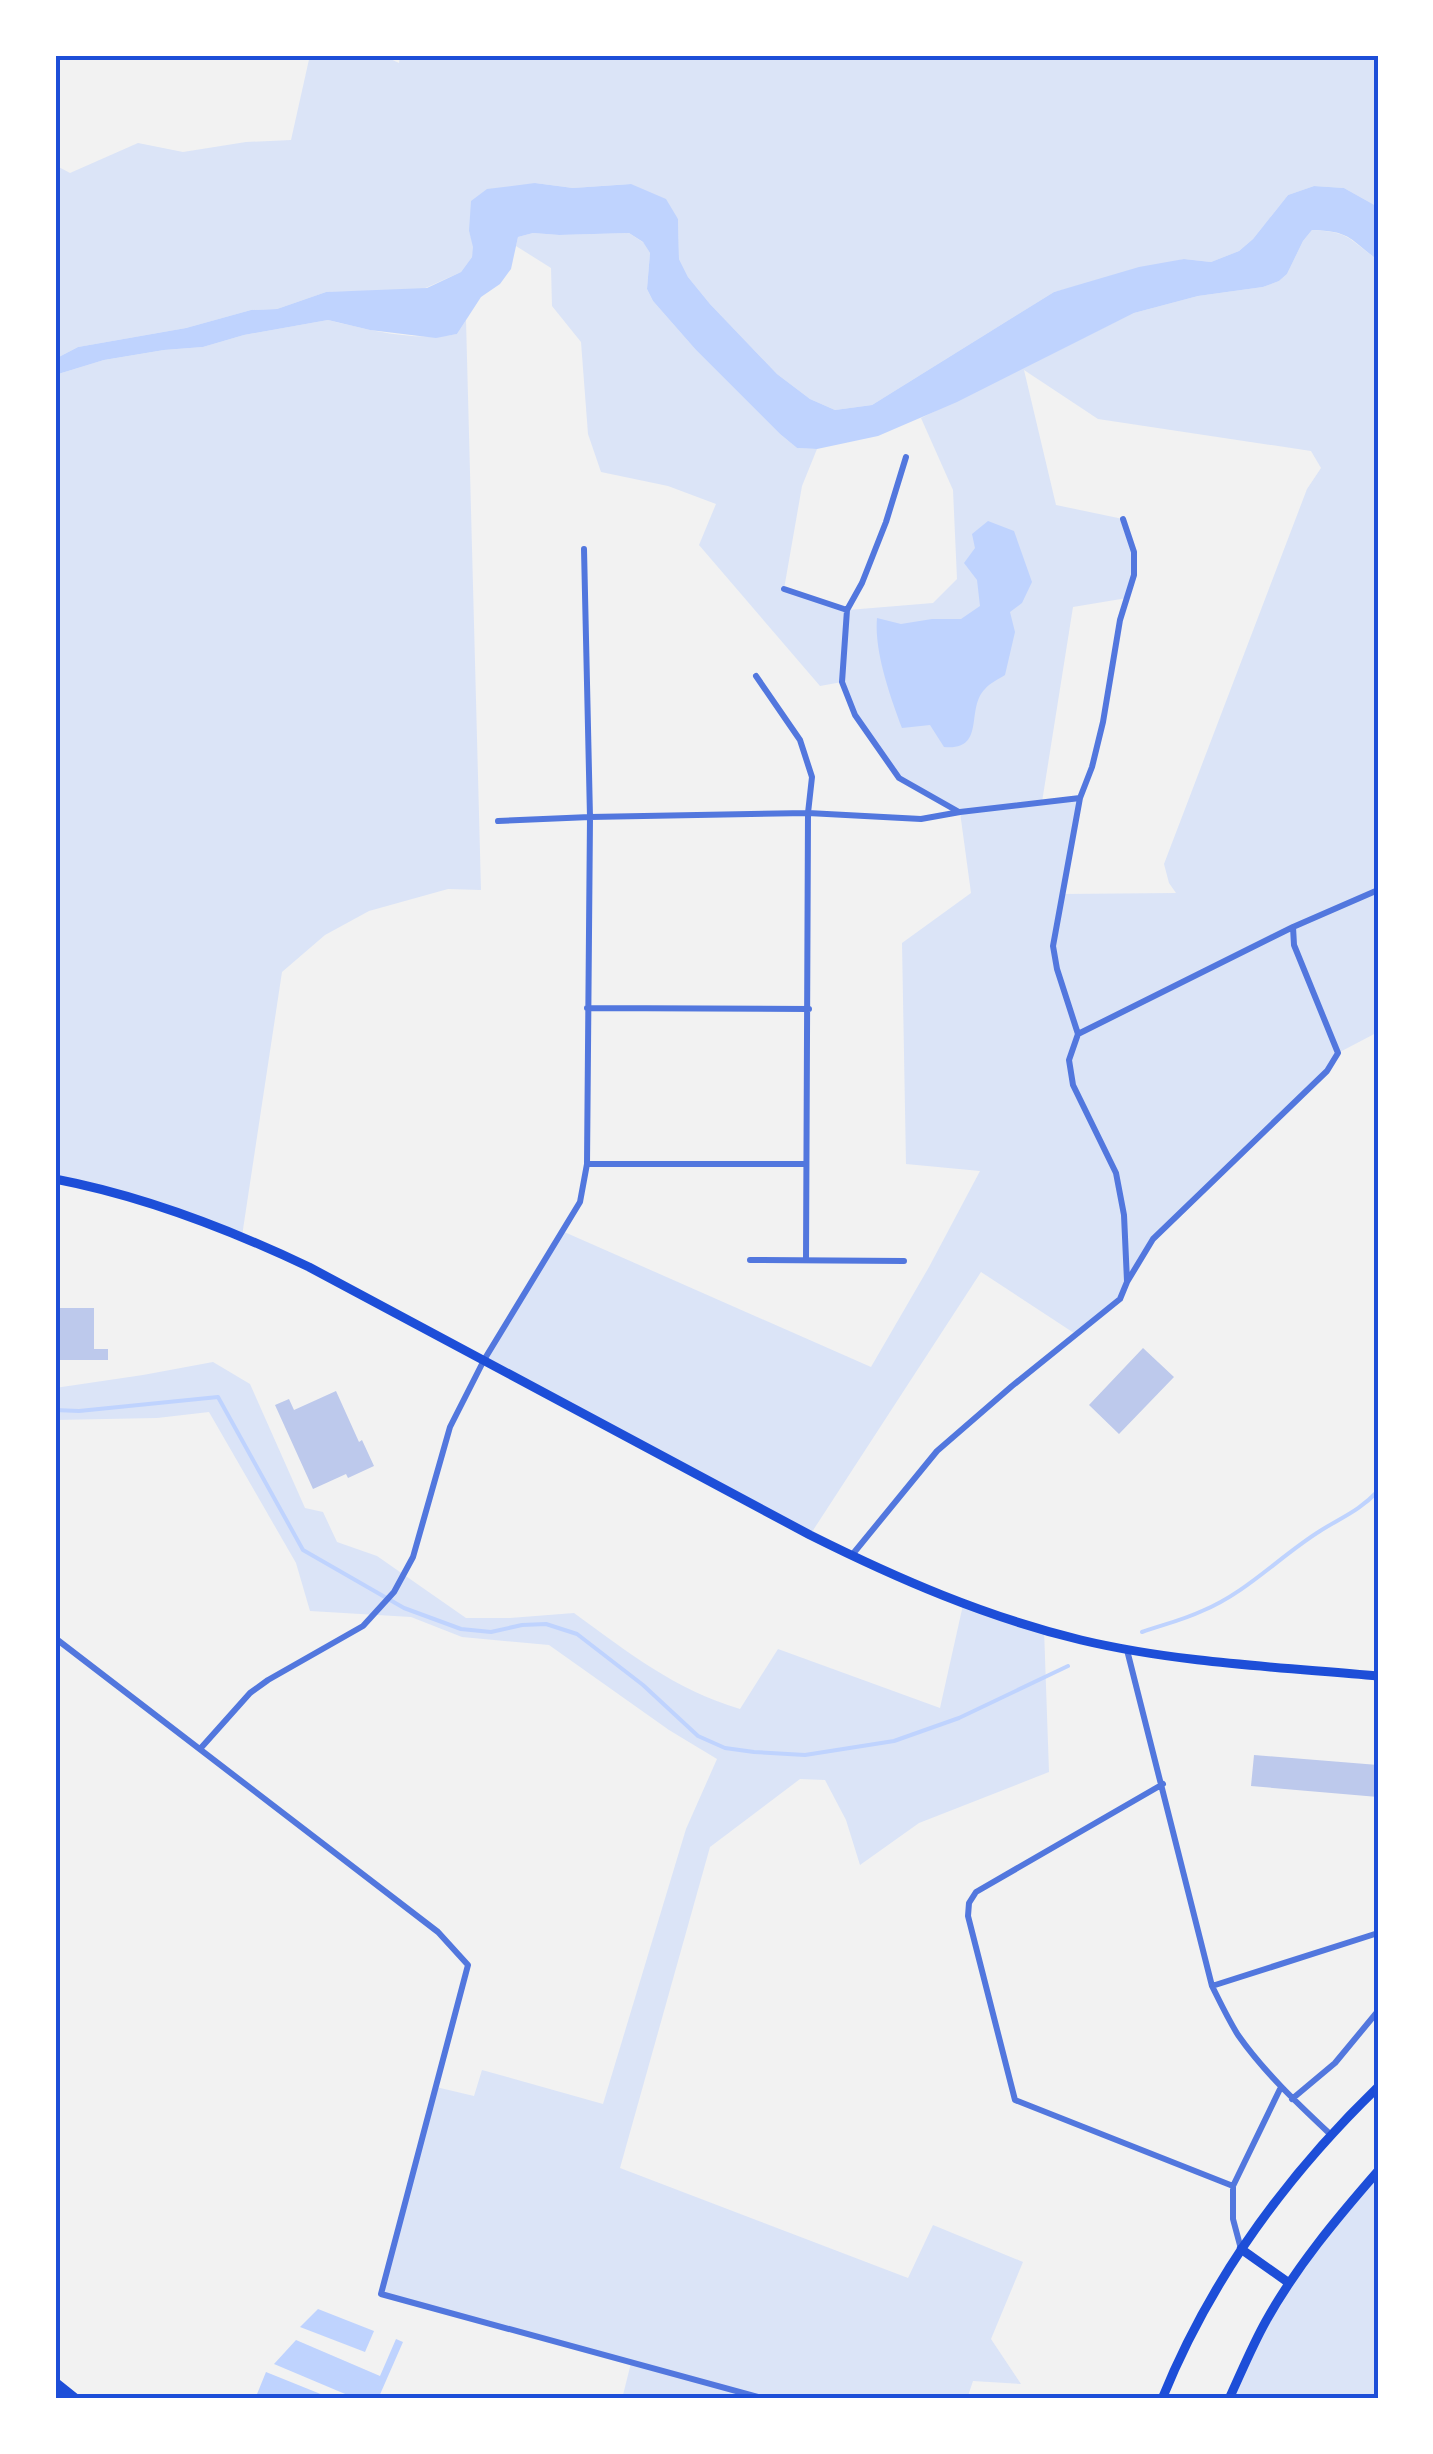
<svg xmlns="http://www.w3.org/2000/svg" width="1433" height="2454" font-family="Commissioner,sans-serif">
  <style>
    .green { fill: #dbe4f7; fill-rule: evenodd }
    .water { fill: #bfd3fe }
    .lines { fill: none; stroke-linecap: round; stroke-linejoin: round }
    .stream { stroke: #bfd3fe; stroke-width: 4 }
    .building { fill: #bdc9ec }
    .minor { stroke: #5277de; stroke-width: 6 }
    .primary { stroke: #1d4ed8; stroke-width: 9 }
    .motorway { stroke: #1d4ed8; stroke-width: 11 }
    .neatline { fill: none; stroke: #1d4ed8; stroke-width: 4 }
  </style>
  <rect width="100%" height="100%" fill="#f2f2f2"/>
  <path class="green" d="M 310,55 L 382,55 L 399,63 L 400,55 L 1378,55 L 1378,207 L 1344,188 L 1314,186 L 1288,195 L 1253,239 L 1239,251 L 1211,262 L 1184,259 L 1054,292 L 872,405 L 835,410 L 810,399 L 777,374 L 710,304 L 688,277 L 679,259 L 678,219 L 630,184 L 573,188 L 535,183 L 469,231 L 474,247 L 472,257 L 461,272 L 421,290 L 326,292 L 277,309 L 251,310 L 186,328 L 78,347 L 55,359 L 55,165 L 70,173 L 138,143 L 183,152 L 246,142 L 291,140 Z
    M 1312,230 C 1351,232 1348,239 1378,260 L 1378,1032 L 1338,1053 L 1327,1071 L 1153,1239 L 1120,1299 L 1077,1335 L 981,1272 L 810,1535 L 484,1361 L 562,1231 L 871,1367 L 929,1267 L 980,1171 L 906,1164 L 902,943 L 971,893 L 960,812 L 899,778 L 855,715 L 842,682 L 820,686 L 699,545 L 716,504 L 668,486 L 601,472 L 588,434 L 581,342 L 552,306 L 551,268 L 516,246 L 518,237 L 533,233 L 559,235 L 629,233 L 644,243 L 650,253 L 647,289 L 653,301 L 696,350 L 780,434 L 797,448 L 817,449 L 802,486 L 784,589 L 848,610 L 933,603 L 957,579 L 953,490 L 921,418 L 1134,313 L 1198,296 L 1263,287 L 1279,281 L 1287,274 L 1303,241 ZM 1024,370 L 1098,419 L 1311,451 L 1321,468 L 1307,489 L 1164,864 L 1169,883 L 1176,893 L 1063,894 L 1080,798 L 1042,802 L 1073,607 L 1127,598 C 1137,566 1133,550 1123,519 L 1056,505 Z
    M 328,320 C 369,330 415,342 457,334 L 466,320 L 481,890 L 448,889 L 369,911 L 325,935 L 282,972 L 242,1236 L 216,1225 L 55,1179 L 55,375 L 104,360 L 164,350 L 203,347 L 244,335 Z
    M 213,1362 L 250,1384 L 305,1508 L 323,1512 L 337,1542 L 377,1556 L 466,1618 L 510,1618 L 574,1613 C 629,1653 674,1689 740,1709 L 778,1649 L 940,1708 L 963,1605 L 1044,1629 L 1049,1772 L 919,1823 L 860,1865 L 846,1820 L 825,1780 L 800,1779 L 710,1847 L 620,2168 L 908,2278 L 933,2225 L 1023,2262 L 991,2339 L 1021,2384 L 973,2381 L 967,2399 L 622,2399 L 631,2363 L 381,2294 L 436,2087 L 474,2096 L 482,2070 L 603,2104 L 686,1829 L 717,1759 L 669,1730 L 549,1645 L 462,1637 L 411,1617 L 310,1611 L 296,1563 L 209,1412 L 157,1418 L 55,1420 L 55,1388 L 143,1375 Z
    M 1378,2171 L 1378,2399 L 1229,2399 L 1289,2283 Z"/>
  <path class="water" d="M 535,183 L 573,188 L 631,184 L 666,199 L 678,219 L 679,259 L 688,277 L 710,304 L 777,374 L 810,399 L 835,410 L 872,405 L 1054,292 L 1139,267 L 1184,259 L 1211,262 L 1239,251 L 1253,239 L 1288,195 L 1314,186 L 1344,188 L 1378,207 L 1378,260 C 1349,239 1351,231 1312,230 L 1303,241 L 1287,274 L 1279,281 L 1263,287 L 1198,296 L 1134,313 L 957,402 L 878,436 L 817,449 L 797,448 L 780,434 L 696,350 L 653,301 L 647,289 L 650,253 L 643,242 L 629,233 L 559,235 L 533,233 L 518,237 L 511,269 L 500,284 L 481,297 L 457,334 L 436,338 L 370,330 L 328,320 L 244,335 L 203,347 L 164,350 L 104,360 L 55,375 L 55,359 L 78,347 L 186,328 L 251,310 L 277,309 L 326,292 L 427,288 L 461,272 L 472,257 L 473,247 L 469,231 L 471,201 L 487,189 Z
    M 988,521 L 1014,531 L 1032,582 L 1022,603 L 1010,612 L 1015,632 L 1005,675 C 999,679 990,683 985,689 C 965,709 987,751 944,747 L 930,725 L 902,728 C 890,696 874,651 877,618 L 901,624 L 932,619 L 961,619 L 980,606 L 977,580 L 964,563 L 975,548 L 972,534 Z
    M 318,2309 L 374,2331 L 365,2352 L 300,2327 Z
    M 396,2339 L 403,2342 L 378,2399 L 357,2399 L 274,2364 L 296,2340 L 380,2376 Z
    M 266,2372 L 333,2399 L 255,2399 Z"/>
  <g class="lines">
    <path class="stream" d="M 55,1410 L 79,1411 L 218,1397 L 303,1550 L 404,1608 L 461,1629 L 491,1632 L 522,1625 L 546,1624 L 577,1634 L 643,1685 L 698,1736 L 725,1748 L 754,1752 L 805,1755 L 894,1741 L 959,1718 L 1068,1666
      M 1142,1632 C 1162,1625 1183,1620 1202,1611 C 1246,1593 1280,1556 1320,1531 C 1342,1517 1359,1511 1378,1491"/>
  </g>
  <path class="building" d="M 55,1308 L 94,1308 L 94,1349 L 108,1349 L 108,1360 L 55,1360 Z
    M 1143,1348 L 1174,1377 L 1119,1434 L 1089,1405 Z
    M 336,1391 L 359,1442 L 362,1440 L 374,1466 L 348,1478 L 346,1474 L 313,1489 L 275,1405 L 289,1399 L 294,1410 Z
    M 1254,1755 L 1378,1765 L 1378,1797 L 1251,1786 Z"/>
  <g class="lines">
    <path class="minor" d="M 906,457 L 886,522 L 862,583 L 847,610 L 842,682 L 855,715 L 899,778 L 959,812
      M 784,589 L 847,610
      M 756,676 L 800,740 L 812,777 L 808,813 L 806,1260
      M 498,821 L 590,817 L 808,813 L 921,819 L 960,812 L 1080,798
      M 587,1008 L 809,1009
      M 1078,1034 L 1057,969 L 1053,946 L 1080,798 L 1092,767 L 1103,722 L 1120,620 L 1134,575 L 1134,552 L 1123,519
      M 587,1164 L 806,1164
      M 750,1260 L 904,1261
      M 1127,1281 L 1124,1215 L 1116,1173 L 1073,1085 L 1069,1060 L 1078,1034 L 1293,927 L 1378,890
      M 852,1555 L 937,1451 L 1012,1386 L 1120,1299 L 1127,1282 L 1153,1239 L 1327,1071 L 1338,1053 L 1294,945 L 1293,927
      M 55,1638 L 438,1932 L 468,1965 L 381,2294 L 765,2399
      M 1127,1650 L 1212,1986 C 1220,2002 1228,2019 1238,2035 C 1264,2072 1297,2103 1330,2134
      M 200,1749 L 250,1693 L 268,1680 L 363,1626 L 394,1592 L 413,1557 L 450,1427 L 484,1360 L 580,1202 L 587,1164 L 590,817 L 584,549
      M 1163,1784 L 976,1892 L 969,1903 L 968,1916 L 1015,2100 L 1233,2186
      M 1212,1986 L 1378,1933
      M 1292,2099 L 1335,2063 L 1378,2011
      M 1241,2249 L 1233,2219 L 1233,2186 L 1281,2087"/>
    <path class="primary" d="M 55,1179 C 144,1196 227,1228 309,1267 L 810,1535 C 898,1579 986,1617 1081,1640 C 1178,1663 1279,1667 1378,1676
      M 1241,2249 L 1289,2283
      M 1162,2399 C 1211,2278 1285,2177 1378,2087
      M 1229,2399 C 1241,2373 1252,2346 1266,2321 C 1296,2267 1337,2218 1378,2171"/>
    <path class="motorway" d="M 55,2383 L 75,2399"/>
  </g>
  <rect width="1433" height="2454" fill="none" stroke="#ffffff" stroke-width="115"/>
  <rect x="58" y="58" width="1318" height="2338" class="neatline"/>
</svg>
